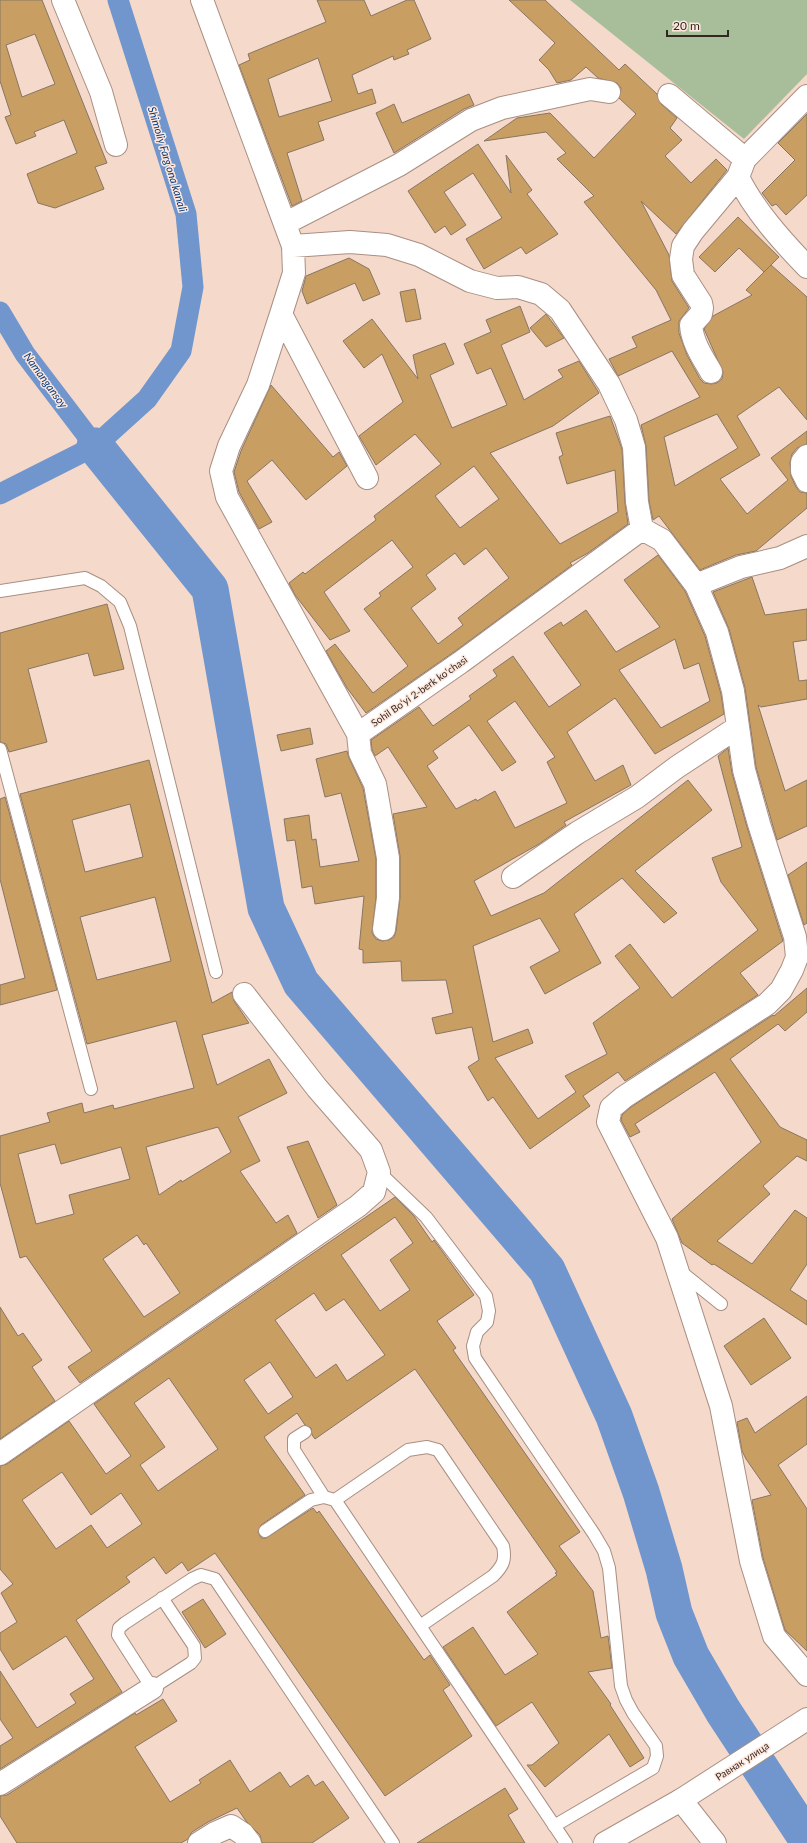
<svg xmlns="http://www.w3.org/2000/svg" width="807" height="1843" font-family="Lato,sans-serif">
  <style>
    .green { fill: #a8be9a }
    .lines { fill: none; stroke-linecap: round; stroke-linejoin: round }
    .canal { stroke: #7096cd; stroke-width: 21 }
    .river { stroke: #7096cd; stroke-width: 37 }
    .building { fill: #c99e63; stroke: #877662; fill-rule: evenodd }
    .service-casing { stroke: #a98f82; stroke-width: 14 }
    .minor-casing { stroke: #a98f82; stroke-width: 24 }
    .tertiary-casing { stroke: #a98f82; stroke-width: 24 }
    .service { stroke: #fff; stroke-width: 12 }
    .minor { stroke: #fff; stroke-width: 22 }
    .tertiary { stroke: #fff; stroke-width: 22 }
    .labels { text-anchor: middle; dominant-baseline: central; stroke-width: 3; stroke-linejoin: round; paint-order: stroke }
    .street-label { font-size: 10px; fill: #322822; stroke: #fee7dc }
    .water-label { font-size: 11px; font-style: italic; fill: #083b7c; stroke: #fee7dc }
  </style>
  <rect width="100%" height="100%" fill="#f5d9cb"/>
  <path class="green" d="M 570,0 L 807,0 L 807,74 L 744,139 Z"/>
  <g class="lines">
    <path class="canal" d="M 0,312 L 25,354 L 95,446
      M 0,494 L 95,446 L 147,399 L 181,351 L 193,287 L 186,214 L 118,0"/>
    <path class="river" d="M 95,446 L 210,589 L 266,908 L 301,983 L 547,1270 L 614,1416 L 641,1492 L 664,1569 L 674,1613 L 691,1656 L 723,1711 L 807,1839"/>
  </g>
  <path class="building" d="M 0,0 L 42,0 L 107,163 L 95,167 L 104,189 L 55,208 L 38,203 L 27,174 L 77,153 L 64,120 L 34,132 L 36,136 L 16,144 L 5,117 L 11,115 L 0,81 ZM 35,34 L 55,84 L 22,97 L 6,45 Z
    M 317,0 L 364,0 L 371,16 L 407,0 L 414,0 L 431,39 L 407,50 L 409,54 L 394,60 L 393,56 L 352,75 L 358,94 L 372,89 L 376,103 L 318,122 L 324,140 L 287,153 L 302,201 L 292,206 L 239,65 L 250,60 L 248,54 L 326,22 ZM 318,58 L 332,101 L 279,117 L 268,79 Z
    M 509,0 L 545,0 L 619,70 L 625,64 L 657,94 L 661,104 L 677,118 L 670,128 L 682,140 L 665,156 L 691,183 L 716,159 L 727,170 L 676,234 L 641,201 L 669,255 L 672,281 L 689,308 L 679,321 L 679,333 L 687,355 L 700,379 L 704,383 L 711,384 L 717,383 L 722,379 L 723,372 L 704,329 L 713,316 L 752,295 L 746,290 L 771,265 L 807,297 L 807,420 L 779,387 L 737,416 L 760,455 L 720,479 L 747,514 L 788,480 L 771,458 L 807,431 L 807,444 L 797,448 L 792,454 L 790,462 L 791,476 L 796,487 L 800,492 L 807,493 L 807,508 L 756,551 L 736,555 L 700,570 L 659,516 L 653,520 L 649,501 L 646,446 L 641,425 L 700,397 L 672,351 L 618,376 L 609,359 L 637,347 L 632,337 L 671,320 L 656,290 L 584,202 L 594,196 L 557,159 L 566,153 L 546,132 L 484,141 L 517,118 L 550,113 L 594,158 L 636,114 L 619,98 L 621,88 L 617,83 L 598,78 L 586,67 L 571,80 L 557,83 L 549,70 L 539,60 L 555,43 ZM 717,414 L 738,448 L 675,486 L 664,437 Z
    M 469,94 L 474,105 L 464,109 L 394,153 L 376,113 L 394,104 L 402,123 Z
    M 807,114 L 807,195 L 786,215 L 776,204 L 772,206 L 762,193 L 795,160 L 778,143 Z
    M 478,144 L 511,193 L 506,155 L 532,190 L 527,194 L 558,234 L 526,254 L 521,247 L 484,269 L 466,239 L 502,218 L 473,173 L 444,192 L 466,225 L 451,235 L 445,226 L 435,233 L 408,191 Z
    M 738,217 L 779,257 L 764,272 L 739,248 L 715,272 L 699,257 Z
    M 349,258 L 369,269 L 380,294 L 363,301 L 355,283 L 307,304 L 302,291 L 306,276 Z
    M 415,289 L 421,319 L 406,322 L 400,292 Z
    M 520,306 L 530,332 L 501,345 L 524,400 L 563,377 L 558,370 L 579,361 L 599,393 L 553,426 L 490,453 L 560,544 L 618,512 L 615,470 L 567,484 L 559,457 L 563,455 L 556,433 L 610,416 L 622,449 L 625,503 L 628,524 L 588,553 L 570,563 L 572,565 L 454,652 L 366,713 L 347,688 L 326,651 L 335,644 L 373,693 L 408,666 L 364,609 L 381,596 L 379,593 L 413,567 L 392,540 L 324,592 L 350,631 L 330,640 L 295,595 L 289,583 L 303,572 L 305,574 L 376,520 L 374,516 L 441,464 L 415,434 L 376,465 L 359,436 L 403,402 L 382,354 L 364,368 L 343,341 L 372,319 L 418,379 L 413,355 L 445,343 L 454,364 L 430,375 L 452,428 L 507,405 L 491,368 L 477,374 L 464,344 L 491,332 L 486,320 ZM 474,466 L 499,499 L 460,528 L 435,496 ZM 486,548 L 509,578 L 458,618 L 463,625 L 438,644 L 411,608 L 436,589 L 426,575 L 455,553 L 464,565 Z
    M 546,314 L 564,338 L 546,347 L 530,328 Z
    M 271,385 L 333,457 L 339,452 L 347,466 L 306,500 L 272,460 L 247,481 L 272,522 L 259,529 L 239,492 L 234,472 L 241,451 Z
    M 658,555 L 685,591 L 705,636 L 721,694 L 724,714 L 655,754 L 615,698 L 567,732 L 595,781 L 623,765 L 631,785 L 564,822 L 566,825 L 539,844 L 474,881 L 491,916 L 544,893 L 688,780 L 712,810 L 635,871 L 677,913 L 664,923 L 622,878 L 574,914 L 601,963 L 545,994 L 530,967 L 560,951 L 540,918 L 473,946 L 493,1042 L 528,1029 L 533,1043 L 495,1058 L 538,1119 L 576,1092 L 565,1076 L 607,1054 L 593,1023 L 640,988 L 615,956 L 630,944 L 672,998 L 758,930 L 721,882 L 712,858 L 742,847 L 718,756 L 728,748 L 732,773 L 747,827 L 783,941 L 740,973 L 758,995 L 625,1081 L 618,1072 L 583,1096 L 590,1106 L 530,1149 L 493,1097 L 488,1101 L 468,1067 L 479,1060 L 472,1027 L 436,1034 L 432,1018 L 453,1013 L 446,980 L 402,981 L 401,961 L 363,963 L 363,950 L 359,949 L 364,896 L 315,904 L 312,886 L 302,888 L 295,840 L 287,841 L 284,819 L 309,815 L 312,840 L 316,839 L 320,867 L 359,861 L 341,793 L 325,797 L 316,759 L 347,751 L 349,758 L 363,788 L 376,859 L 376,897 L 372,933 L 376,939 L 382,941 L 389,940 L 394,937 L 396,931 L 400,898 L 400,856 L 393,814 L 427,807 L 388,747 L 375,756 L 372,750 L 371,740 L 419,707 L 433,726 L 471,699 L 469,696 L 497,676 L 493,670 L 513,656 L 549,707 L 581,685 L 544,633 L 561,622 L 563,626 L 586,610 L 616,652 L 660,627 L 624,580 ZM 675,639 L 684,669 L 699,663 L 710,701 L 661,728 L 619,670 ZM 515,701 L 555,757 L 547,762 L 567,803 L 515,828 L 495,791 L 477,801 L 476,799 L 456,809 L 427,766 L 438,758 L 433,751 L 469,725 L 502,771 L 516,762 L 487,721 Z
    M 752,577 L 765,615 L 807,609 L 807,640 L 793,642 L 799,681 L 807,680 L 807,699 L 761,707 L 758,705 L 785,791 L 807,780 L 807,826 L 777,840 L 756,767 L 745,688 L 729,629 L 713,592 Z
    M 107,604 L 124,669 L 94,676 L 88,653 L 28,669 L 47,742 L 9,752 L 6,744 L 0,742 L 0,633 Z
    M 310,728 L 313,744 L 281,751 L 277,735 Z
    M 149,760 L 212,1003 L 232,992 L 234,1001 L 249,1023 L 202,1035 L 217,1085 L 269,1059 L 287,1093 L 238,1117 L 260,1161 L 240,1171 L 276,1223 L 288,1215 L 297,1233 L 80,1383 L 68,1367 L 92,1351 L 26,1256 L 20,1258 L 0,1183 L 0,1136 L 50,1122 L 47,1113 L 82,1103 L 84,1113 L 113,1105 L 114,1109 L 194,1088 L 176,1021 L 87,1044 L 20,794 ZM 130,804 L 143,857 L 85,872 L 72,820 ZM 155,897 L 171,961 L 97,980 L 80,917 ZM 218,1127 L 231,1152 L 182,1182 L 181,1180 L 159,1195 L 146,1147 ZM 55,1144 L 61,1164 L 121,1147 L 130,1179 L 69,1195 L 74,1214 L 36,1224 L 18,1154 ZM 137,1235 L 144,1245 L 146,1243 L 180,1293 L 144,1317 L 103,1259 Z
    M 5,797 L 57,990 L 0,1005 L 0,985 L 25,978 L 0,879 L 0,799 Z
    M 807,862 L 807,923 L 804,925 L 788,875 Z
    M 807,988 L 807,1012 L 785,1031 L 778,1024 L 730,1059 L 780,1127 L 807,1140 L 807,1161 L 797,1156 L 763,1186 L 770,1194 L 717,1241 L 752,1264 L 795,1210 L 807,1218 L 807,1264 L 790,1290 L 807,1301 L 807,1325 L 714,1264 L 712,1265 L 682,1243 L 672,1219 L 761,1142 L 715,1072 L 635,1124 L 640,1132 L 630,1137 L 621,1120 L 622,1115 L 631,1107 L 773,1015 L 774,1016 Z
    M 308,1141 L 337,1205 L 318,1218 L 287,1147 Z
    M 395,1197 L 414,1216 L 432,1242 L 434,1240 L 474,1295 L 437,1321 L 456,1348 L 453,1350 L 580,1532 L 559,1546 L 593,1591 L 601,1638 L 608,1636 L 612,1668 L 588,1672 L 611,1704 L 610,1705 L 644,1758 L 630,1767 L 609,1734 L 545,1787 L 527,1765 L 532,1765 L 559,1743 L 532,1702 L 496,1726 L 443,1647 L 473,1627 L 505,1675 L 538,1654 L 507,1612 L 557,1575 L 555,1573 L 557,1572 L 415,1369 L 315,1439 L 312,1435 L 311,1428 L 305,1425 L 297,1413 L 264,1437 L 305,1495 L 261,1525 L 258,1532 L 261,1538 L 266,1538 L 313,1508 L 317,1513 L 319,1511 L 424,1660 L 430,1655 L 450,1685 L 443,1690 L 472,1736 L 385,1796 L 215,1553 L 188,1571 L 182,1562 L 166,1574 L 154,1557 L 126,1577 L 130,1582 L 76,1620 L 122,1692 L 0,1769 L 0,1746 L 13,1738 L 0,1719 L 0,1671 L 37,1728 L 76,1703 L 70,1694 L 94,1679 L 66,1636 L 13,1670 L 0,1649 L 0,1633 L 17,1622 L 1,1593 L 13,1584 L 0,1569 L 0,1466 L 7,1464 L 69,1421 L 106,1474 L 131,1456 L 94,1404 ZM 395,1217 L 413,1243 L 390,1260 L 410,1290 L 380,1311 L 341,1255 ZM 314,1293 L 326,1311 L 344,1299 L 385,1355 L 347,1381 L 336,1364 L 316,1378 L 275,1320 ZM 270,1362 L 293,1397 L 268,1414 L 244,1380 ZM 169,1378 L 218,1449 L 158,1491 L 140,1465 L 165,1447 L 134,1403 ZM 62,1472 L 91,1515 L 121,1493 L 142,1524 L 107,1548 L 91,1525 L 56,1549 L 22,1500 Z
    M 0,1307 L 18,1336 L 23,1333 L 42,1360 L 32,1367 L 55,1401 L 0,1439 Z
    M 764,1318 L 791,1358 L 751,1385 L 724,1346 Z
    M 807,1396 L 807,1444 L 778,1465 L 807,1509 L 807,1651 L 785,1630 L 763,1558 L 752,1500 L 771,1495 L 746,1459 L 742,1451 L 737,1422 L 747,1418 L 755,1433 Z
    M 203,1599 L 226,1634 L 205,1648 L 182,1612 Z
    M 163,1699 L 177,1721 L 135,1747 L 170,1802 L 201,1783 L 199,1780 L 230,1760 L 250,1792 L 280,1772 L 290,1787 L 308,1775 L 315,1786 L 323,1781 L 349,1818 L 312,1843 L 262,1843 L 260,1835 L 246,1821 L 237,1808 L 208,1822 L 192,1832 L 188,1839 L 181,1843 L 17,1843 L 0,1816 L 0,1796 L 7,1795 L 135,1713 L 136,1715 Z
    M 505,1788 L 518,1809 L 508,1815 L 525,1843 L 417,1843 Z"/>
  <g class="lines">
    <defs>
      <path id="service" d="M 0,591 L 85,578 L 101,586 L 120,602 L 130,626 L 216,972
        M 0,749 L 91,1089
        M 379,1172 L 426,1217 L 486,1296 L 489,1311 L 487,1322 L 477,1332 L 473,1346 L 475,1358 L 594,1534 L 604,1551 L 609,1568 L 621,1686 L 626,1700 L 633,1713 L 656,1746 L 657,1756 L 653,1768 L 554,1826
        M 680,1271 L 721,1304
        M 305,1432 L 294,1439 L 294,1450 L 324,1497
        M 335,1500 L 408,1450 L 427,1447 L 438,1450 L 503,1546 C 506,1560 503,1566 493,1576 L 420,1626
        M 265,1531 L 311,1500 L 324,1497 L 335,1500 L 566,1843
        M 162,1598 L 194,1646 L 195,1658 L 191,1663 L 152,1688 L 118,1635 L 119,1628 L 125,1623 L 192,1579 L 201,1575 L 215,1579 L 393,1843"/>
      <path id="minor" d="M 63,0 L 101,92 L 116,145
        M 202,0 L 293,246 L 294,273 L 281,314 L 258,385 L 229,446 L 221,471 L 227,497 L 358,734
        M 669,95 L 745,159
        M 807,96 L 745,159 L 738,177 C 754,210 782,241 807,267
        M 286,223 L 399,165 L 471,120 L 502,108 L 590,89 L 609,92
        M 293,246 L 350,242 L 387,245 L 419,255 L 470,281 L 497,288 L 518,287 L 541,294 L 560,310 L 609,384 L 626,420 L 634,447 L 637,502 L 642,529 L 662,540 L 696,585 L 717,632 L 733,691 L 744,770 L 759,824 L 795,937 L 797,957 L 792,970 L 781,990 L 767,1004 L 624,1097 L 611,1108 L 608,1122 L 667,1238 L 721,1406 L 751,1561 L 774,1636 L 807,1675
        M 281,314 L 367,478
        M 711,372 C 703,358 692,342 691,325 L 701,314 L 702,308 L 701,303 L 683,275 L 681,259 L 683,246 L 693,231 L 738,177
        M 807,456 L 802,462 L 802,471 L 807,481
        M 696,585 L 741,567 L 780,558 L 807,546
        M 513,877 L 577,833 L 637,797 L 677,767 L 738,727
        M 384,929 L 388,898 L 388,858 L 375,784 L 360,753 L 358,734 L 461,662 L 642,529
        M 0,1454 L 358,1206 L 374,1192 L 379,1172 L 371,1150 L 317,1088 L 244,994
        M 0,1784 L 152,1688
        M 681,1800 L 715,1843
        M 199,1843 L 215,1833 L 231,1826 L 243,1834 L 250,1843"/>
      <path id="tertiary" d="M 605,1843 L 681,1800 L 807,1719"/>
    </defs>
    <use href="#service" class="service-casing"/>
    <use href="#minor" class="minor-casing"/>
    <use href="#tertiary" class="tertiary-casing"/>
    <use href="#service" class="service"/>
    <use href="#minor" class="minor"/>
    <use href="#tertiary" class="tertiary"/>
  </g>
  <g class="labels">
    <g class="street-label">
      <text transform="translate(419 691) rotate(-35)">Sohil Boʻyi 2-berk koʻchasi</text>
      <text transform="translate(742 1761) rotate(-33)">Равнак улица</text>
    </g>
    <g class="water-label">
      <text transform="translate(168 159) rotate(73)">Shimoliy Fargʻona kanali</text>
      <text transform="translate(46 380) rotate(54)">Namangansoy</text>
    </g>
  </g>
  <path d="M667 30v6h61v-6" fill="none" stroke="#322822" stroke-width="2"/>
  <text x="673" y="30" font-size="12" fill="#322822" stroke="#fee7dc" stroke-width="3" paint-order="stroke">20 m</text>
</svg>
